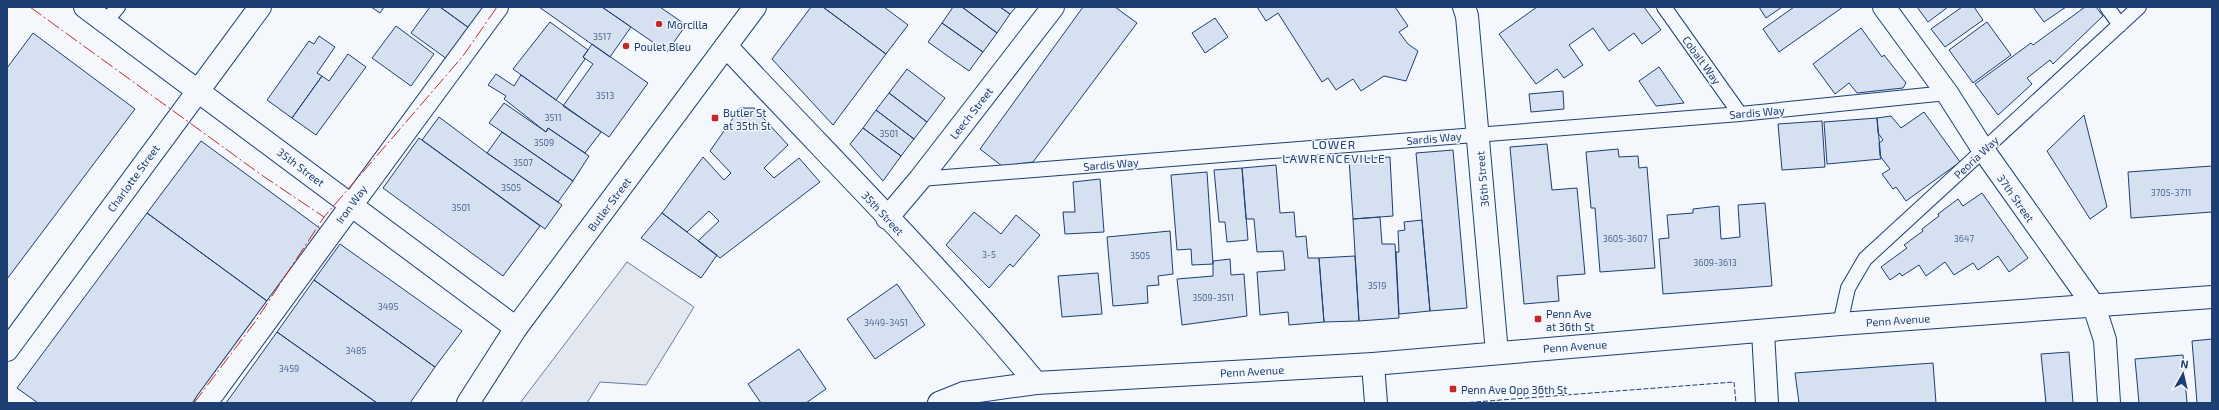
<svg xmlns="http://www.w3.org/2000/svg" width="2219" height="410" font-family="'Exo 2',sans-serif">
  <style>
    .parking { fill: #e3e8f0; stroke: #687fa3 }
    .building { fill: #d5e0f0; stroke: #1d3f73 }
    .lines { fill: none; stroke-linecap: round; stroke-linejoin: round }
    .service-casing { stroke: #1d3f73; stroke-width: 16 }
    .minor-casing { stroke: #1d3f73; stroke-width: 24 }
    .secondary-casing { stroke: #1d3f73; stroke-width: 24 }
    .service { stroke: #f4f7fb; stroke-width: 14 }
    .minor { stroke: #f4f7fb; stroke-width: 22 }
    .secondary { stroke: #f4f7fb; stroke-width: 22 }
    .fence { stroke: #1d3f73; stroke-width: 1; stroke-dasharray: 5 2; stroke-linecap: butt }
    .power { stroke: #c62828; stroke-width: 1; stroke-dasharray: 14 3 2 3; stroke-linecap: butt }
    .poi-dot { fill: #c62828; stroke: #f4f7fb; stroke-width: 1.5 }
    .labels { text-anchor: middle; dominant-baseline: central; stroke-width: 3; stroke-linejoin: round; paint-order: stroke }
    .number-label { font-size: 9px; fill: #4b6792 }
    .poi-label { font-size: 11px; fill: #1d3f73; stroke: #f4f7fb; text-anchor: start }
    .street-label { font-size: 11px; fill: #1d3f73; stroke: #f4f7fb }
    .neighbourhood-label { font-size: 12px; letter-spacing: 1px; fill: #1d3f73; stroke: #f4f7fb }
  </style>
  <rect width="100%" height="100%" fill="#f4f7fb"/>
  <path class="parking" d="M 627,262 L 694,307 L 646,385 L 600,382 L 587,403 L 520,403 Z"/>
  <path class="building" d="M 371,7 L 384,7 L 380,13 Z
    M 430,7 L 440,7 L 469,28 L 447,59 L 411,33 Z
    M 440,7 L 485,7 L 469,28 Z
    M 539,7 L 602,7 L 631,27 L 610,57 Z
    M 602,7 L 660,7 L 686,25 L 667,52 Z
    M 811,7 L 823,7 L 886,54 L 833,125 L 772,59 Z
    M 823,7 L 884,7 L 908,25 L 886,54 Z
    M 953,7 L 962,7 L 997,33 L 983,52 L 942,23 Z
    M 962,7 L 1000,7 L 1010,14 L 997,33 Z
    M 1000,7 L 1016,7 L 1010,14 Z
    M 1083,7 L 1115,7 L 1137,23 L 1033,162 L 1002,166 L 980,149 Z
    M 1257,7 L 1395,7 L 1408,26 L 1399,32 L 1408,44 L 1418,51 L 1406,81 L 1384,76 L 1361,91 L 1353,79 L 1336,90 L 1328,78 L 1322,82 L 1278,13 L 1266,21 Z
    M 1537,7 L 1644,7 L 1661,30 L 1642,44 L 1634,33 L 1609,51 L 1593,28 L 1569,45 L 1583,65 L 1564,78 L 1557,69 L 1536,84 L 1499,34 Z
    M 1759,7 L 1782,7 L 1766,18 Z
    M 1794,7 L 1843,7 L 1779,52 L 1763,29 Z
    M 1917,7 L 1948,7 L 1928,22 Z
    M 1962,7 L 1974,7 L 1983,20 L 1945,47 L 1931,29 Z
    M 2033,7 L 2066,7 L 2044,22 Z
    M 2085,7 L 2096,7 L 2103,16 L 2053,64 L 2050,60 L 2027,78 L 2032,84 L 1998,115 L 1975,84 L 2031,43 L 2033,45 Z
    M 1215,18 L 1228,37 L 1205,53 L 1192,33 Z
    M 550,22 L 588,50 L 583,57 L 585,59 L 556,100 L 513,69 Z
    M 1987,22 L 2011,55 L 1973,83 L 1949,50 Z
    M 942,23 L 983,52 L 969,71 L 928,42 Z
    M 396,26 L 434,54 L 411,86 L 372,58 Z
    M 1861,28 L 1882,57 L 1884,55 L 1906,83 L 1903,88 L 1857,93 L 1849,83 L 1835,94 L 1813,64 Z
    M 33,33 L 135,109 L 7,279 L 7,68 Z
    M 319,36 L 335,47 L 317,73 L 322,76 L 292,118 L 267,100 L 309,41 L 314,44 Z
    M 592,44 L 648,83 L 609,137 L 563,106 L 593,64 L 583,57 Z
    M 348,54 L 366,67 L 316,135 L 292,118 L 322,76 L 329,81 Z
    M 1659,67 L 1684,103 L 1656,106 L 1639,81 Z
    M 907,69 L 945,98 L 927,122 L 889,93 Z
    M 496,74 L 514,86 L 521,75 L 601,132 L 585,153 L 548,128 L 546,132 L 504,99 L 506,96 L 488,85 Z
    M 1563,91 L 1564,109 L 1531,112 L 1529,94 Z
    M 889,93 L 927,122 L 914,139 L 876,110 Z
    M 504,103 L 546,132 L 548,128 L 589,156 L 573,181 L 489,123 Z
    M 740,108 L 754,108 L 788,145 L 764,168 L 774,178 L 799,158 L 820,182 L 720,258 L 698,241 L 719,221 L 709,211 L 687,232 L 662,213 L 703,157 L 724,180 L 731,173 L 710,151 Z
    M 876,110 L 914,139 L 901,156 L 863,128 Z
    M 1924,112 L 1960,162 L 1906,201 L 1896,187 L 1893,189 L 1882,174 L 1890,169 L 1880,156 L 1879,143 L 1883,140 L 1878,133 L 1877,118 L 1891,116 L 1901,128 Z
    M 2084,115 L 2107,207 L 2090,219 L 2047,151 Z
    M 439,117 L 487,153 L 562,205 L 545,229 L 422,140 Z
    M 1877,118 L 1881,159 L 1827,164 L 1824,122 Z
    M 1822,121 L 1825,167 L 1782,170 L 1778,124 Z
    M 863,128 L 901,156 L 883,181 L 850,144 Z
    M 502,132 L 573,181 L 558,202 L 487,153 Z
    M 419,138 L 540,226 L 503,276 L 383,188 Z
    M 201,141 L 321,229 L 267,301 L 147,213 Z
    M 1547,144 L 1552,190 L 1577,188 L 1585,274 L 1557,276 L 1559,301 L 1524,304 L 1510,147 Z
    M 1618,149 L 1619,157 L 1638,156 L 1639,168 L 1647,167 L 1655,268 L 1600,272 L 1595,208 L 1591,208 L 1586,152 Z
    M 1453,150 L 1467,308 L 1430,311 L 1416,153 Z
    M 1390,157 L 1393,216 L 1353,219 L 1349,159 Z
    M 1276,165 L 1280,213 L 1294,212 L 1296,237 L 1306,236 L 1308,258 L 1319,258 L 1324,322 L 1289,325 L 1288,312 L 1260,315 L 1257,272 L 1285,270 L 1283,251 L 1257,252 L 1254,219 L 1246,219 L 1242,168 Z
    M 2212,166 L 2212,212 L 2131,218 L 2128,172 Z
    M 1242,168 L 1248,240 L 1227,242 L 1225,222 L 1219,222 L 1214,170 Z
    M 1207,172 L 1213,264 L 1192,265 L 1191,249 L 1177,250 L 1171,175 Z
    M 1100,179 L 1104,232 L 1065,234 L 1063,212 L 1075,212 L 1073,182 Z
    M 1982,193 L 2028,258 L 2009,272 L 1998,256 L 1978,270 L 1973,263 L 1954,275 L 1945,262 L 1926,276 L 1919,265 L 1902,276 L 1900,273 L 1890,280 L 1881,267 L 1907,248 L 1904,245 L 1923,231 L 1922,229 L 1939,216 L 1938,214 L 1958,199 L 1963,206 Z
    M 1765,203 L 1772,286 L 1663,294 L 1659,239 L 1669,238 L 1667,215 L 1693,213 L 1693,209 L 1719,206 L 1721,239 L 1740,237 L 1738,205 Z
    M 974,212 L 1001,234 L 1016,215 L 1040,235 L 1013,267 L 1010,264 L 989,288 L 946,245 Z
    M 147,213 L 267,301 L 192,403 L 38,403 L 17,388 Z
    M 662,213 L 717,255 L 701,278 L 641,238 Z
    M 1380,217 L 1382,244 L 1395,244 L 1399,318 L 1359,321 L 1353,219 Z
    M 1422,220 L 1430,311 L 1399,314 L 1396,252 L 1399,252 L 1398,231 L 1405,230 L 1404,222 Z
    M 1170,231 L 1173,274 L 1158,276 L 1159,285 L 1147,286 L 1148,303 L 1113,306 L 1107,237 Z
    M 340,244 L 462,331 L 435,367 L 314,280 Z
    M 1355,256 L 1359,321 L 1324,322 L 1319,258 Z
    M 1230,259 L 1231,275 L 1244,274 L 1247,316 L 1182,325 L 1177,279 L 1213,276 L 1213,261 Z
    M 1098,273 L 1102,314 L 1062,317 L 1058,276 Z
    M 314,280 L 435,367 L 410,403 L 377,403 L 277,332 Z
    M 897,284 L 925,325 L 875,359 L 847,319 Z
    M 277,332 L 377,403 L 226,403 Z
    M 2212,339 L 2212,403 L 2197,403 L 2192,341 Z
    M 799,349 L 826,389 L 806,403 L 761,403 L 748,384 Z
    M 2069,352 L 2073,403 L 2046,403 L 2041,354 Z
    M 2183,355 L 2187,403 L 2139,403 L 2135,359 Z
    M 1933,363 L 1936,403 L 1799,403 L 1795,373 Z"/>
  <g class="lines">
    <defs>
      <path id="service" d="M 1664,7 L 1740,114
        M 2107,7 L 2120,25
        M 106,21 L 118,7
        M 920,179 L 1740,114 L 1947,93
        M 1840,324 L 1848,288 L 1865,259 L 2139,7"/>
      <path id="minor" d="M 85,7 L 516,328
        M 1464,7 L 1467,16 L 1497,353
        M 1884,7 L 1947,93 L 1984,151 L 2094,306 L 2105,340 L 2109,403
        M 726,46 C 830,158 939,265 1036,383
        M 887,218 L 920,179 L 1053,7
        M 1763,332 L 1767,403
        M 7,350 L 260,7
        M 1373,364 L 1376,403
        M 206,403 L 497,7"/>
      <path id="secondary" d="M 468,403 L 516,328 L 755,7
        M 939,403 L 964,393 L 1036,383 L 1373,364 L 1840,324 L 2212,297"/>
    </defs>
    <use href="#service" class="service-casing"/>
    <use href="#minor" class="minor-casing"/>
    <use href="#secondary" class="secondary-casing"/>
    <use href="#service" class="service"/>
    <use href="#minor" class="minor"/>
    <use href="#secondary" class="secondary"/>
    <path class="fence" d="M 1462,403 L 1734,382 L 1736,403"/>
    <path class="power" d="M 30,7 L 263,176 L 324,217
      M 194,403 L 255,322 L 324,217 L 463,56 L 497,7"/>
  </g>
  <g class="poi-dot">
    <circle cx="659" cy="24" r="4"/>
    <circle cx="626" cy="46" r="4"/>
    <rect x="711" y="114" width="8" height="8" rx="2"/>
    <rect x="1534" y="315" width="8" height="8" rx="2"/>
    <rect x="1449" y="385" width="8" height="8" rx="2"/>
  </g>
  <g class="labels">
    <g class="number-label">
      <text x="602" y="36">3517</text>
      <text x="605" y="95">3513</text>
      <text x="553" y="117">3511</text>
      <text x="889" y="133">3501</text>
      <text x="544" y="142">3509</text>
      <text x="523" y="162">3507</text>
      <text x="511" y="187">3505</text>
      <text x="2171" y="192">3705-3711</text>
      <text x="461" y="207">3501</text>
      <text x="1625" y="238">3605-3607</text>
      <text x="1964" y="238">3647</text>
      <text x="989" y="254">3-5</text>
      <text x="1140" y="255">3505</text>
      <text x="1715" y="262">3609-3613</text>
      <text x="1377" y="285">3519</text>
      <text x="1213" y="297">3509-3511</text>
      <text x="388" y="306">3495</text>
      <text x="886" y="322">3449-3451</text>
      <text x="356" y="350">3485</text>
      <text x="289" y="368">3459</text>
    </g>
    <g class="poi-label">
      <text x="667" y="24">Morcilla</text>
      <text x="634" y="46">Poulet Bleu</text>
      <text x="723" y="112">Butler St<tspan x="723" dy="13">at 35th St</tspan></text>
      <text x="1546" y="313">Penn Ave<tspan x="1546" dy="13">at 36th St</tspan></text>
      <text x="1461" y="389">Penn Ave Opp 36th St</text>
    </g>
    <g class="street-label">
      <text transform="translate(1702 60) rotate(54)">Cobalt Way</text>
      <text transform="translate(1757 112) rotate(-5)">Sardis Way</text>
      <text transform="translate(971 113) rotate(-52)">Leech Street</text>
      <text transform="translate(1434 138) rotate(-5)">Sardis Way</text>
      <text transform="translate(1976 157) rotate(-43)">Peoria Way</text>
      <text transform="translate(1111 164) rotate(-5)">Sardis Way</text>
      <text transform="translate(301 167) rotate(37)">35th Street</text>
      <text transform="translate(133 178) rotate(-54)">Charlotte Street</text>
      <text transform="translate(1482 179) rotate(-95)">36th Street</text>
      <text transform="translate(2016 198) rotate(55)">37th Street</text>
      <text transform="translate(351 204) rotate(-54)">Iron Way</text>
      <text transform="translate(609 204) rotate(-53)">Butler Street</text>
      <text transform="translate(883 213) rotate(47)">35th Street</text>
      <text transform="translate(1898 320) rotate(-4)">Penn Avenue</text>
      <text transform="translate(1575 346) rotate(-4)">Penn Avenue</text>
      <text transform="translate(1252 371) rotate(-3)">Penn Avenue</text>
    </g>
    <g class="neighbourhood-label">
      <text x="1334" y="144">LOWER<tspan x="1334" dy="14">LAWRENCEVILLE</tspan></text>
    </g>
  </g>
  <rect width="2219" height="410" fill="none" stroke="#1d3f73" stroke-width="16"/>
  <g transform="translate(2183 374) rotate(8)" stroke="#f4f7fb" stroke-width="3" paint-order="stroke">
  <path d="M0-3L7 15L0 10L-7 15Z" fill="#1d3f73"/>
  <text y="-6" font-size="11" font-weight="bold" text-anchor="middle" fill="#1d3f73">N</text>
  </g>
</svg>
